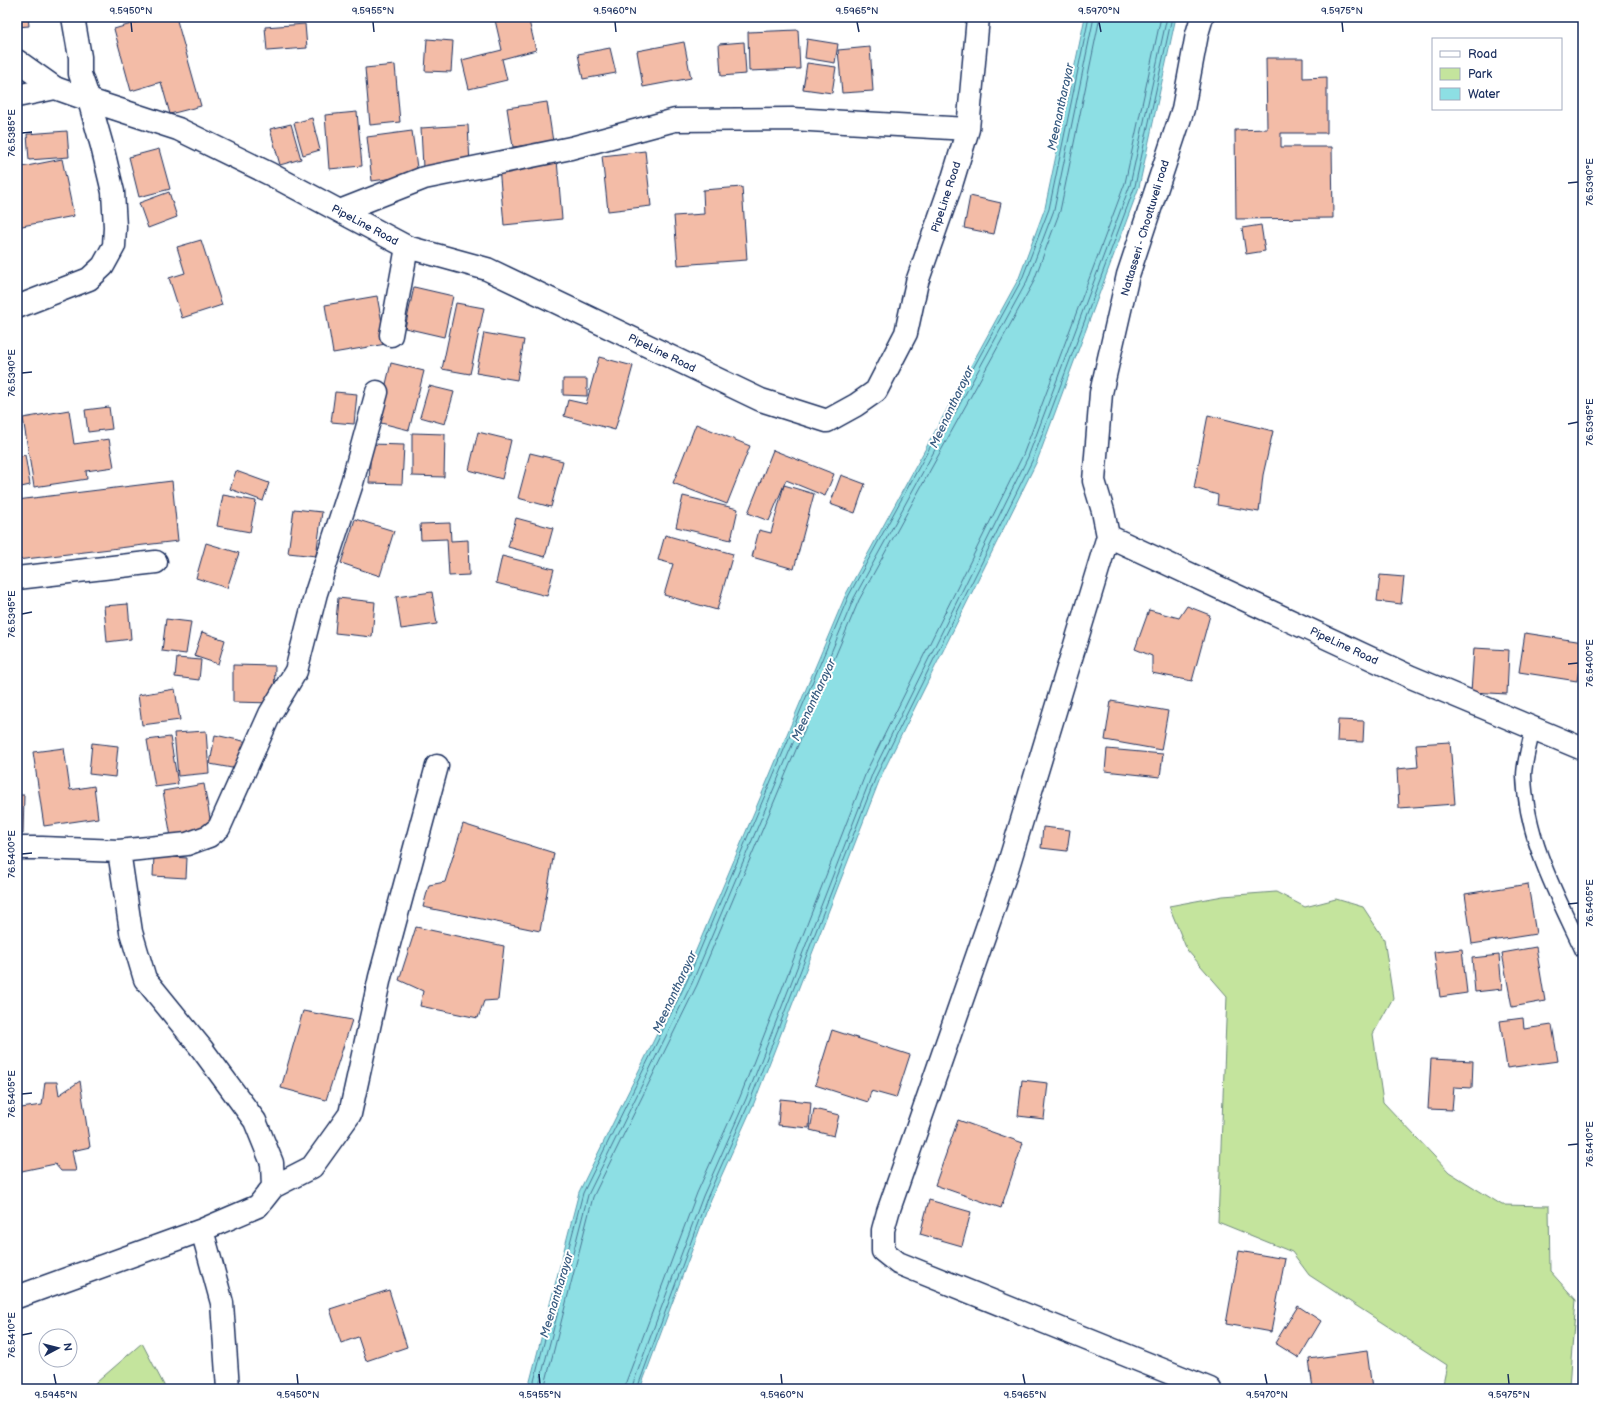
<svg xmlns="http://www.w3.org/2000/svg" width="1600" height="1406" font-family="'Balsamiq Sans',sans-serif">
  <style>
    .green { fill: #c4e49d; stroke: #708a7e }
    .water { fill: #8ddfe4; stroke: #5f99ae }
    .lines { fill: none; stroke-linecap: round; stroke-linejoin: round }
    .shore { stroke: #497594; stroke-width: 1 }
    .building { fill: #f3bca7; stroke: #1b2f5e }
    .service-casing { stroke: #1b2f5e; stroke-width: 17 }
    .minor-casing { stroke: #1b2f5e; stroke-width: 25 }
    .tertiary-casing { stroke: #1b2f5e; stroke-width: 25 }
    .service { stroke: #fff; stroke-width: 14 }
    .minor { stroke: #fff; stroke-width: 22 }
    .tertiary { stroke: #fff; stroke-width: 22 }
    .ticks { fill: none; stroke: #1b2f5e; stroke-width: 1.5 }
    .labels { text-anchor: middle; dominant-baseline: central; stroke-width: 4; stroke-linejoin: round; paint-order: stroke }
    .street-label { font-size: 11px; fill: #1b2f5e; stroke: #fff }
    .water-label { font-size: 12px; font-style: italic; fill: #385b80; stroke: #fff }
    .neatline { fill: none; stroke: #1b2f5e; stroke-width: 1.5 }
    .ticks-label { font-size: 10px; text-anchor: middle; fill: #1b2f5e }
  </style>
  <rect width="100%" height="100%" fill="#fff"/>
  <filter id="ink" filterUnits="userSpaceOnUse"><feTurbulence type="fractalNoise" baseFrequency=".025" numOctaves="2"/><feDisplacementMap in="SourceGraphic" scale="8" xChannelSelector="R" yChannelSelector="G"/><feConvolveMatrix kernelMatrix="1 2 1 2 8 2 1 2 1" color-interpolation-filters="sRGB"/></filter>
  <g filter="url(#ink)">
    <path class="green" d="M 1276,892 L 1305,907 L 1336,899 L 1363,907 L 1384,939 L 1393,998 L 1373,1034 L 1383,1102 L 1449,1172 L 1502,1205 L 1549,1206 L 1550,1271 L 1576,1300 L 1569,1385 L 1571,1389 L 1442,1389 L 1447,1365 L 1309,1275 L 1292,1252 L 1218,1222 L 1227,996 L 1187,950 L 1169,906 L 1223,896 Z
      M 142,1343 L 166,1389 L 89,1389 Z"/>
    <path class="water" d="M 1085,17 L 1176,17 L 1139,187 L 1037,461 L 881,776 L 754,1103 L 711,1199 L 640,1389 L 528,1389 L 579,1192 L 684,979 L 846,594 L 1019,278 L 1045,208 Z"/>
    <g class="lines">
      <path class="shore" d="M 532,1389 L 583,1193 L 687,981 L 849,595 L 1022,279 L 1049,209 L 1089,17
        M 538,1389 L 588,1195 L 692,983 L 854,598 L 1027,281 L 1054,210 L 1094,17
        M 544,1389 L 593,1197 L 697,985 L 859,600 L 1033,283 L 1060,211 L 1100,17
        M 625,1389 L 626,1382 L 697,1193 L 740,1097 L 867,770 L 1023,455 L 1125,183 L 1161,17
        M 631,1389 L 703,1196 L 746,1099 L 873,772 L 1028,457 L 1130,185 L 1167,17
        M 637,1389 L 707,1198 L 750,1101 L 877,774 L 1033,459 L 1135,186 L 1172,17"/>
    </g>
    <path class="building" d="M 17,17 L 28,17 L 29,26 L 17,27 Z
      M 155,17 L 176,17 L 201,106 L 170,114 L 161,82 L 131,91 L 114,29 Z
      M 506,17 L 528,17 L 536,50 L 502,59 L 507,80 L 469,89 L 462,60 L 502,50 L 495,20 Z
      M 305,24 L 307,48 L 267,51 L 265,27 Z
      M 798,30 L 800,69 L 749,71 L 748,32 Z
      M 427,39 L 453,41 L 451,72 L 425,71 Z
      M 807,39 L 838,44 L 835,63 L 805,58 Z
      M 684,42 L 691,78 L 643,87 L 637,51 Z
      M 744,42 L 746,74 L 721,76 L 719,44 Z
      M 870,47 L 873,91 L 842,93 L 838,50 Z
      M 610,48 L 616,73 L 583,79 L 578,54 Z
      M 1266,58 L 1303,58 L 1303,78 L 1327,77 L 1327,133 L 1281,133 L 1281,147 L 1332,147 L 1333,218 L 1236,219 L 1235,130 L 1267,129 Z
      M 807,63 L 836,67 L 832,93 L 803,89 Z
      M 395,65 L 400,122 L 370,125 L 365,68 Z
      M 547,102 L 553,142 L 513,147 L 507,108 Z
      M 357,112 L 362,166 L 329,169 L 325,115 Z
      M 312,118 L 320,150 L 303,155 L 294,123 Z
      M 291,124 L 301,159 L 280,165 L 270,129 Z
      M 468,125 L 470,165 L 423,168 L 421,128 Z
      M 67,131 L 69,157 L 29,160 L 27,134 Z
      M 412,131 L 418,175 L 372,181 L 367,137 Z
      M 159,149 L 170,189 L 139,197 L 129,157 Z
      M 645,151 L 651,206 L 608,211 L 602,156 Z
      M 62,159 L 74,216 L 17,227 L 17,168 Z
      M 557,160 L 562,219 L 504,225 L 499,166 Z
      M 742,187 L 747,260 L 678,265 L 674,216 L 704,214 L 703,190 Z
      M 169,192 L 177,217 L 148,228 L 139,203 Z
      M 970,196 L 1001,203 L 994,234 L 964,228 Z
      M 1261,225 L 1265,251 L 1246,254 L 1242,228 Z
      M 201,240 L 222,305 L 182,318 L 169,278 L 185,273 L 177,247 Z
      M 414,287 L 453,296 L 444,337 L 405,328 Z
      M 377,296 L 386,344 L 333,353 L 325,305 Z
      M 456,303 L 484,308 L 470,374 L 442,369 Z
      M 484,333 L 524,340 L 517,380 L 476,373 Z
      M 599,357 L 633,366 L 615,430 L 564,416 L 568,400 L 586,404 Z
      M 391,363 L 424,371 L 409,430 L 377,422 Z
      M 563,379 L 587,379 L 587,396 L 563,395 Z
      M 429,386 L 454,392 L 445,424 L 420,417 Z
      M 335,392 L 357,394 L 354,424 L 331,422 Z
      M 109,407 L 112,429 L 88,432 L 85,410 Z
      M 69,410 L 74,444 L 109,439 L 114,467 L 86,471 L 87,479 L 34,487 L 23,418 Z
      M 1208,415 L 1273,431 L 1263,475 L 1259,512 L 1217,505 L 1218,495 L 1194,488 Z
      M 696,424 L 750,446 L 727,504 L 673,483 Z
      M 478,432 L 511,440 L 502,479 L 469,470 Z
      M 412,433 L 445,434 L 444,477 L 412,476 Z
      M 371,444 L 404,445 L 402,484 L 369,483 Z
      M 773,450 L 834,474 L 825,496 L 786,480 L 769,521 L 748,513 Z
      M 530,453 L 563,461 L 551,507 L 518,498 Z
      M 25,455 L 30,485 L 17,488 L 17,457 Z
      M 236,471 L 269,483 L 263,501 L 230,489 Z
      M 841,475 L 865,484 L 855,513 L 830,504 Z
      M 172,481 L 178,541 L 17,560 L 17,500 Z
      M 784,485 L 814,494 L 794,569 L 752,557 L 759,530 L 771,533 Z
      M 223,495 L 256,501 L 250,532 L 217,526 Z
      M 683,496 L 738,509 L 731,540 L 676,527 Z
      M 294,509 L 322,512 L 316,556 L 288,553 Z
      M 516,518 L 553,528 L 545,557 L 508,547 Z
      M 355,519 L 394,531 L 380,576 L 341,563 Z
      M 1581,521 L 1583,521 L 1583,539 Z
      M 450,523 L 451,541 L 468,540 L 469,575 L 449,576 L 447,539 L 421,540 L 420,524 Z
      M 665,535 L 733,554 L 717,610 L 664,595 L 673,564 L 658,560 Z
      M 206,543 L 239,553 L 227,588 L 196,578 Z
      M 502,556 L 554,569 L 547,596 L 496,583 Z
      M 1380,575 L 1404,577 L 1401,604 L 1377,601 Z
      M 432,592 L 437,624 L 401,629 L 396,597 Z
      M 338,598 L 375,602 L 372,637 L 335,633 Z
      M 128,604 L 131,639 L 107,642 L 104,606 Z
      M 1187,606 L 1210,615 L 1192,681 L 1152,673 L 1152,656 L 1135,649 L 1149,610 L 1179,618 Z
      M 166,619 L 191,622 L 186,654 L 162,651 Z
      M 202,632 L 225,640 L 218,664 L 194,656 Z
      M 1525,633 L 1583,642 L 1577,681 L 1519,672 Z
      M 1474,648 L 1509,650 L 1507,694 L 1471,692 Z
      M 177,658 L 201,660 L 199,680 L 175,677 Z
      M 233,665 L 275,666 L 274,703 L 233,702 Z
      M 17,667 L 20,667 L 21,687 L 17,687 Z
      M 175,689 L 180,720 L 142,725 L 138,695 Z
      M 1111,701 L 1168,711 L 1161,750 L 1105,740 Z
      M 1338,720 L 1364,721 L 1363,742 L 1337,741 Z
      M 206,731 L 209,773 L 178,776 L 174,733 Z
      M 215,735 L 248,742 L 243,770 L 210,764 Z
      M 170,737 L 178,784 L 155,787 L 147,740 Z
      M 1450,742 L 1455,804 L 1399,808 L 1397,769 L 1418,767 L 1416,744 Z
      M 92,743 L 118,746 L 115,777 L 89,774 Z
      M 64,748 L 70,790 L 94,786 L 98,818 L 44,826 L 33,752 Z
      M 1107,749 L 1163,754 L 1160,777 L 1105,771 Z
      M 204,784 L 212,830 L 171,837 L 163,791 Z
      M 17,795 L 24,795 L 23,834 L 17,833 Z
      M 463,824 L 554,853 L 540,931 L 423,907 L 429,885 L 445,882 Z
      M 1043,827 L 1070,830 L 1067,851 L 1041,848 Z
      M 154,856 L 187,858 L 186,878 L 153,876 Z
      M 1528,884 L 1536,934 L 1472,944 L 1465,894 Z
      M 416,927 L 504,946 L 498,1000 L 484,1001 L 478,1018 L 420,1006 L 423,991 L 399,980 Z
      M 1536,947 L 1545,1001 L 1512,1007 L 1502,953 Z
      M 1462,949 L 1467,993 L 1440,997 L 1434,952 Z
      M 1499,955 L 1502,989 L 1475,992 L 1472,958 Z
      M 303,1011 L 352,1020 L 326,1100 L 281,1088 Z
      M 1523,1018 L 1524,1029 L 1552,1025 L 1558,1061 L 1507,1068 L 1500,1021 Z
      M 832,1030 L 910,1055 L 896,1098 L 871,1091 L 868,1102 L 815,1085 Z
      M 1431,1059 L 1473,1061 L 1472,1088 L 1454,1087 L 1452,1110 L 1428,1109 Z
      M 1022,1080 L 1048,1083 L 1044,1119 L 1018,1116 Z
      M 80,1081 L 90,1147 L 72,1151 L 76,1171 L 61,1171 L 55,1164 L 17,1172 L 17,1100 L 21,1108 L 42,1105 L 45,1082 L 57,1082 L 59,1095 Z
      M 780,1099 L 811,1102 L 809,1128 L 778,1125 Z
      M 814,1109 L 839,1115 L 834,1136 L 810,1130 Z
      M 958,1120 L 1023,1143 L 1001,1208 L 935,1185 Z
      M 929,1200 L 971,1212 L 962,1246 L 920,1234 Z
      M 1239,1251 L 1285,1259 L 1271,1332 L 1226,1324 Z
      M 389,1290 L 407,1347 L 366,1361 L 358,1337 L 341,1343 L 330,1309 Z
      M 1298,1306 L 1321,1321 L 1299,1358 L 1275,1343 Z
      M 1367,1351 L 1372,1389 L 1313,1389 L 1309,1359 Z"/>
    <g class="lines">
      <defs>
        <path id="service" d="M 1533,728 C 1530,743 1524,762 1524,776 C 1526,839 1557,896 1583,951"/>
        <path id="minor" d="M 1202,17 L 1197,34 L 1183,109 L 1128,275 L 1101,393 L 1094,481 L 1103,511 L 1108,536 L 1006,873 L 888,1212 L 883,1230 L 883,1251 L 898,1263 L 1210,1389
          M 17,61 L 55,88
          M 89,100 L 178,129 L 270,174 L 407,247 L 487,269 L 761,400 L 827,421 L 856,405 L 876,391 L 906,333 L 917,282 L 951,185 L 968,129 L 978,17
          M 340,211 L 424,178 L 571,148 L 675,120 L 792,119 L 968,129
          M 17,307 L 89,279 L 103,266 L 114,246 L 115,227 L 113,192 L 102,146 L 89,100
          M 391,335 L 407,247
          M 1108,536 L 1411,677 L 1583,749
          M 17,578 L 156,562
          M 17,848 L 42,848 L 119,851 L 131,932 L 145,979 L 202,1049 L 255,1121 L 272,1163 L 273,1187 L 258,1206 L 202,1230 L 17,1297
          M 119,851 L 187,844 L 209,836 L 219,828 L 270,714 L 296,671 L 316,593 L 352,483 L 377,392
          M 273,1187 L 312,1167 L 350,1114 L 380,977 L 437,766
          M 202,1230 L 222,1303 L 228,1389"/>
        <path id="tertiary" d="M 73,17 L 80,57 L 80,74 L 89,100
          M 17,96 L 55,88 L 89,100"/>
      </defs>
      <use href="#service" class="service-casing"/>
      <use href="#minor" class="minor-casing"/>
      <use href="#tertiary" class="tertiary-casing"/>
      <use href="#service" class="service"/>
      <use href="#minor" class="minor"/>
      <use href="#tertiary" class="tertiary"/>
    </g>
  </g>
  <path class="ticks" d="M 131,22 L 132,32M 373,22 L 374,32M 615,22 L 616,32M 857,22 L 859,32M 1099,22 L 1101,32M 1342,22 L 1343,32M 22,133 L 32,132M 1568,183 L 1578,182M 22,373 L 32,372M 1568,424 L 1578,422M 22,614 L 32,612M 1568,664 L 1578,663M 22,854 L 32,853M 1568,904 L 1578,903M 22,1094 L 32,1093M 1568,1145 L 1578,1144M 22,1335 L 32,1333M 54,1374 L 56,1384M 297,1374 L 298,1384M 539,1374 L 540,1384M 781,1374 L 782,1384M 1023,1374 L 1025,1384M 1265,1374 L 1267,1384M 1508,1374 L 1509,1384"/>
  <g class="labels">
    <g class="street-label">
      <text transform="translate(946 197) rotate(-72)">PipeLine Road</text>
      <text transform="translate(365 225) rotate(28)">PipeLine Road</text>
      <text transform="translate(1145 228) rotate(-73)">Nattasseri - Choottuveli road</text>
      <text transform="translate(662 353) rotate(26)">PipeLine Road</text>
      <text transform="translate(1344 646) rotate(25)">PipeLine Road</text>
    </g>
    <g class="water-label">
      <text transform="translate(1061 107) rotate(-78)">Meenantharayar</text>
      <text transform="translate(952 407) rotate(-65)">Meenantharayar</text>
      <text transform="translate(814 700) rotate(-65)">Meenantharayar</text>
      <text transform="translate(675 992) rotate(-65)">Meenantharayar</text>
      <text transform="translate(557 1295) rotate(-73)">Meenantharayar</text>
    </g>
  </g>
  <rect width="1600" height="1406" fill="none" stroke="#fff" stroke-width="44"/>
  <rect x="1432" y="38" width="130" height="72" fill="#ffffff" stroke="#a4acbf"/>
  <rect x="1440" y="51" width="20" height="6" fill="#ffffff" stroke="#a4acbf"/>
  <text x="1468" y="58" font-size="12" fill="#1b2f5e">Road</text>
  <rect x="1440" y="68" width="20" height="12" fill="#c4e49d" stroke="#a4acbf"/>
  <text x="1468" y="78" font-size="12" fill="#1b2f5e">Park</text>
  <rect x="1440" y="88" width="20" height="12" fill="#8ddfe4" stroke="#a4acbf"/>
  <text x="1468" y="98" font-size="12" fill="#1b2f5e">Water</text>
  <g transform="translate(58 1348) rotate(83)"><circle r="19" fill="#ffffff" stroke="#a4acbf"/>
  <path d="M0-3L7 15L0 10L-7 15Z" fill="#1b2f5e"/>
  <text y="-6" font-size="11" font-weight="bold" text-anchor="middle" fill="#1b2f5e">N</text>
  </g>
  <rect x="22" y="22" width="1556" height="1362" class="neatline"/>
  <g class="ticks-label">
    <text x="131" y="14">9.5950°N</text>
    <text x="373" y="14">9.5955°N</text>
    <text x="615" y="14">9.5960°N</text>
    <text x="857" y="14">9.5965°N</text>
    <text x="1099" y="14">9.5970°N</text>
    <text x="1342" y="14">9.5975°N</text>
    <text transform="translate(11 133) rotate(-90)" y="4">76.5385°E</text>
    <text transform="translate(1589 182) rotate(-90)" y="4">76.5390°E</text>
    <text transform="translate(11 373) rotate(-90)" y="4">76.5390°E</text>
    <text transform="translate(1589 422) rotate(-90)" y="4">76.5395°E</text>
    <text transform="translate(11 614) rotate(-90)" y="4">76.5395°E</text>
    <text transform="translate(1589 663) rotate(-90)" y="4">76.5400°E</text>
    <text transform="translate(11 854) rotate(-90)" y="4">76.5400°E</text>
    <text transform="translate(1589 903) rotate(-90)" y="4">76.5405°E</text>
    <text transform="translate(11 1094) rotate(-90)" y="4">76.5405°E</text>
    <text transform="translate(1589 1144) rotate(-90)" y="4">76.5410°E</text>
    <text transform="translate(11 1335) rotate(-90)" y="4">76.5410°E</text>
    <text x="56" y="1398">9.5945°N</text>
    <text x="298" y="1398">9.5950°N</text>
    <text x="540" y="1398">9.5955°N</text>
    <text x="782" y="1398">9.5960°N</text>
    <text x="1025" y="1398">9.5965°N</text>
    <text x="1267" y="1398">9.5970°N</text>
    <text x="1509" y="1398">9.5975°N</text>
  </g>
</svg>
